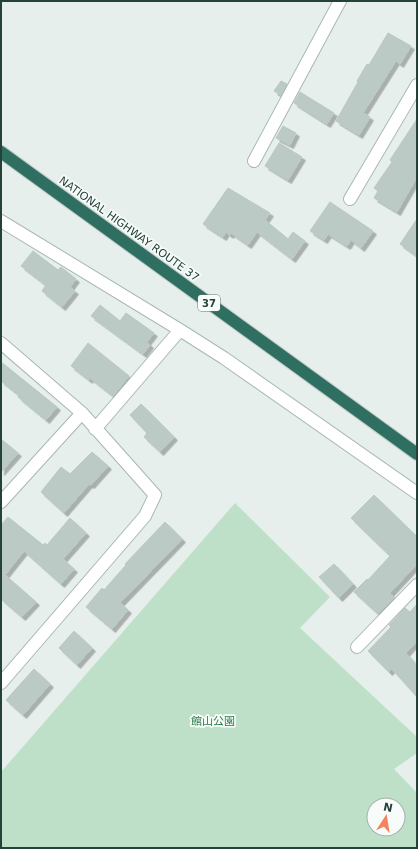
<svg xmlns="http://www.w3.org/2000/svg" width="418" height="849" font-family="'DejaVu Sans','Noto Sans JP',sans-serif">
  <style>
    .green { fill: #bfe0c8; fill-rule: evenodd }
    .building { fill: #bbcac4; stroke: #b8c9c2; filter: url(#shadow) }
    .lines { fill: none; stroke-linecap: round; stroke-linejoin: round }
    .street-casing { stroke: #a8b8b2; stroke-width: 14 }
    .highway-casing { stroke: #c2cac8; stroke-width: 14 }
    .street { stroke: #fff; stroke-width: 12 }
    .highway { stroke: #2f6f62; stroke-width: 12 }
    .labels { text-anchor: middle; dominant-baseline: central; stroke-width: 3.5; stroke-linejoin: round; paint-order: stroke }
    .shield { fill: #f7fbf9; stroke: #637a73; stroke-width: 1 }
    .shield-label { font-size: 10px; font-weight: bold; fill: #24423a }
    .street-label { font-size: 11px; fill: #24423a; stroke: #f7fbf9 }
    .park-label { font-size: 11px; fill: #2d7a4b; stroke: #f7fbf9 }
  </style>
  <defs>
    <filter id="shadow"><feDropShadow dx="3.5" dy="3.5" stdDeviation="0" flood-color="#0004"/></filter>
  </defs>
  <rect width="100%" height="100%" fill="#e6efeb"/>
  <path class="green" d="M 235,503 L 330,597 L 300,628 L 417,737 L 417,753 L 394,769 L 417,793 L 417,848 L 1,848 L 1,772 ZM 374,805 L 398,805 L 398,829 L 374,829 Z"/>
  <path class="building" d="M 388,33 L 411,46 L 400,64 L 396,61 L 363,113 L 370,117 L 359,135 L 336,121 L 358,82 L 357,81 L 367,64 L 369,65 Z
    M 281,81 L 287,84 L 281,95 L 274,91 Z
    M 300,92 L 334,113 L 327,124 L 294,103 Z
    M 417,119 L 417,177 L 397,212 L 374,198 L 378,191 L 374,188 L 392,162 L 390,160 Z
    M 283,126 L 296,133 L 290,145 L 276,138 Z
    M 279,143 L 302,157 L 288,180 L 265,166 Z
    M 228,188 L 270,213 L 265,220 L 288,239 L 293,232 L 305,241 L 292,259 L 257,232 L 248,245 L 231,233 L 230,235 L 226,232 L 223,237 L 203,224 Z
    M 330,202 L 373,231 L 361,248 L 351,240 L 347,246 L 328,234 L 324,240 L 310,231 Z
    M 417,219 L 417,256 L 400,244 Z
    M 33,251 L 58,270 L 61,267 L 76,279 L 70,287 L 75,291 L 62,307 L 42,291 L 46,285 L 21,266 Z
    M 100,305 L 120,321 L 126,313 L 154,333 L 147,342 L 150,345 L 143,354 L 91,316 Z
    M 88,343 L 129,376 L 113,396 L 90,378 L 89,380 L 71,366 Z
    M 1,362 L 57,407 L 46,420 L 18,397 L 19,395 L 1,381 Z
    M 141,404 L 174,437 L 160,452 L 144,437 L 147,433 L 130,415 Z
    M 1,439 L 18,453 L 1,472 Z
    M 92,452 L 108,466 L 91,485 L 89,484 L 64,513 L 41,492 L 61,467 L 70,474 Z
    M 374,495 L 417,537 L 417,564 L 390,593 L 394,598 L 378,614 L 354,592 L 367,579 L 368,580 L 390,556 L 351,518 Z
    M 8,517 L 43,545 L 45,543 L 47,545 L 70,518 L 86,533 L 63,559 L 74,569 L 61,584 L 24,551 L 5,575 L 36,602 L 22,617 L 1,599 L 1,525 Z
    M 165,522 L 182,539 L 120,603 L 128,610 L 112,629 L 86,607 L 102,588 L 104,590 L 126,565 L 125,564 Z
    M 334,564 L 353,584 L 339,598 L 319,577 Z
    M 417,604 L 417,641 L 406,653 L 417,666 L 417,697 L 392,669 L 389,672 L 368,651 L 391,627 L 389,625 L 405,608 L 410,612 Z
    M 74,631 L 92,648 L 77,665 L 59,648 Z
    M 34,669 L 50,684 L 23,715 L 6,700 Z"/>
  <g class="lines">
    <defs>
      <path id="street" d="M 254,161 L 340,1
        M 350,199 L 417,85
        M 1,221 L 180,330
        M 1,343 L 82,413 L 155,495 L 145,516 L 1,683
        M 95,429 L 180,330 L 224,358 L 417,493
        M 1,502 L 82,413
        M 357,647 L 417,585"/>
      <path id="highway" d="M 1,152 L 417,454"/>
    </defs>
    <use href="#street" class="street-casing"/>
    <use href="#highway" class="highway-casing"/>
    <use href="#street" class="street"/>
    <use href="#highway" class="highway"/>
  </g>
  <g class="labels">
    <rect class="shield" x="198" y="295" width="22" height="16" rx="3"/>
    <g class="shield-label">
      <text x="209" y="303">37</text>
    </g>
    <g class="street-label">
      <text transform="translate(129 229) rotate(36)">NATIONAL HIGHWAY ROUTE 37</text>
    </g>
    <g class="park-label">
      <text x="213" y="721">館山公園</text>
    </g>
  </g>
  <rect width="418" height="849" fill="none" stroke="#24423a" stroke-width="4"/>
  <g transform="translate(386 817) rotate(12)"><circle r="19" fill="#f7fbf9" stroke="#a3b1ad"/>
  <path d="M0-3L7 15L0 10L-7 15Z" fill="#f4845f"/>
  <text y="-6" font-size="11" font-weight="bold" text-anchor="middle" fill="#24423a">N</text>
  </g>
</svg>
